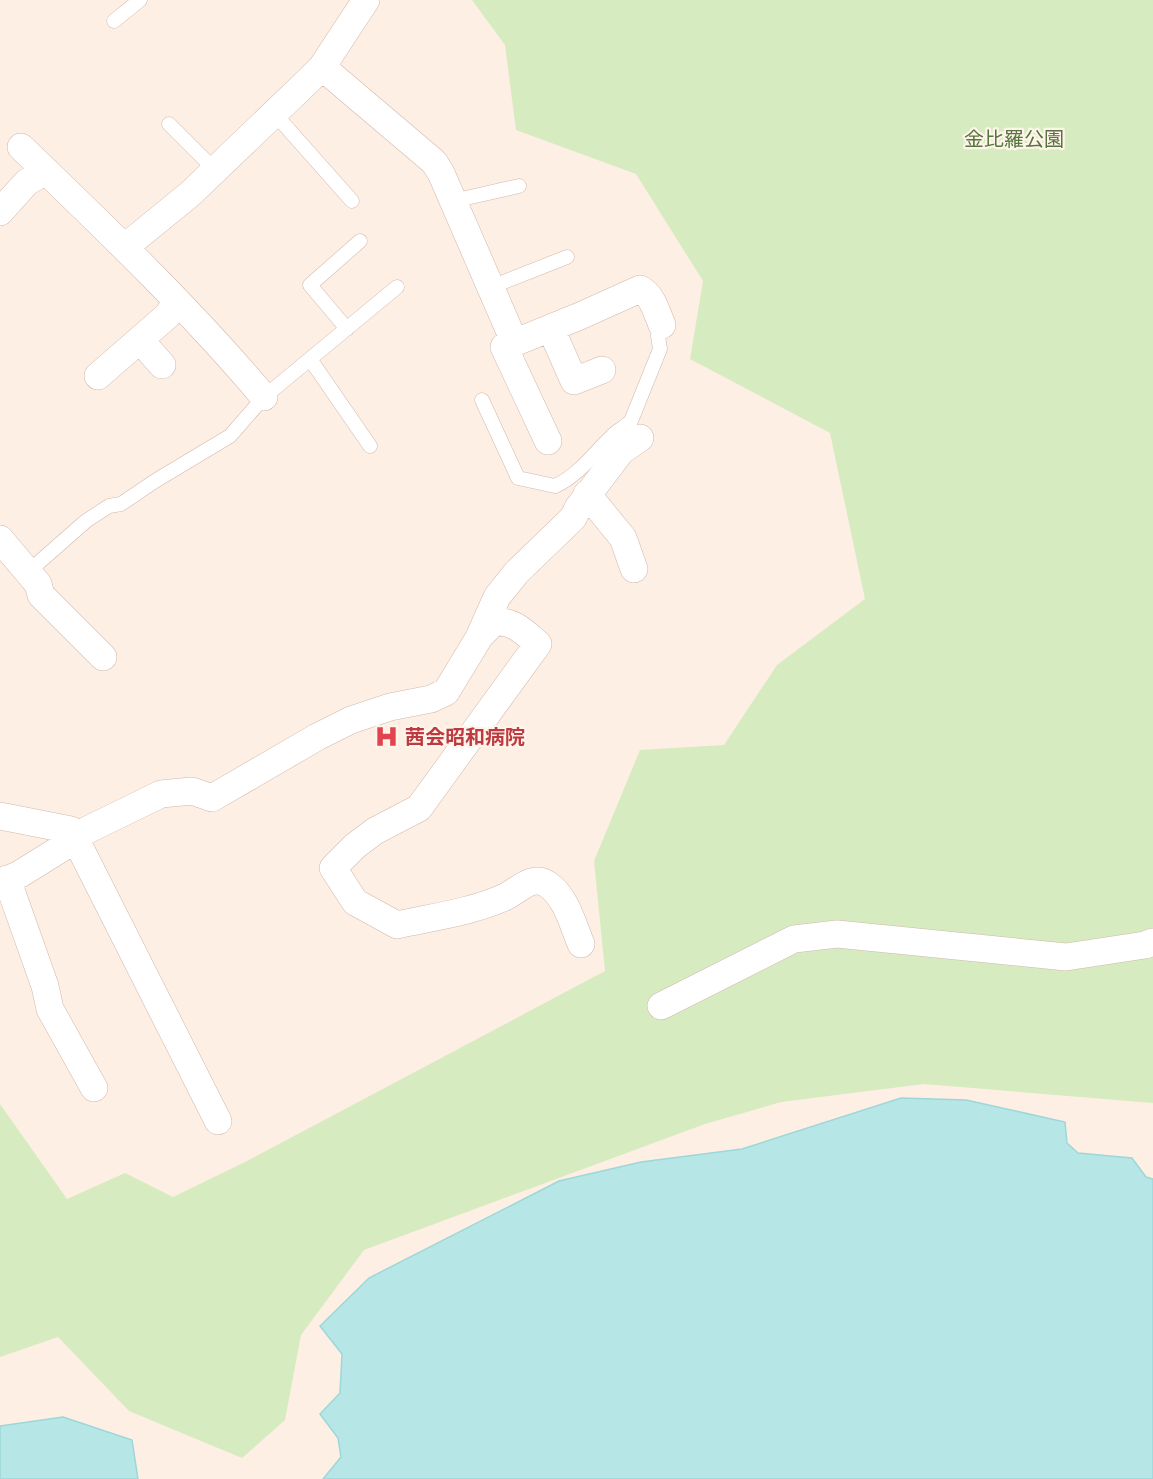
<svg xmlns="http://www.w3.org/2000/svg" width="1153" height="1479" font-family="Karla,'Noto Sans JP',sans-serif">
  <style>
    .green { fill: #d7ebc1 }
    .water { fill: #b7e6e7; stroke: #9dd7d9; stroke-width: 1.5 }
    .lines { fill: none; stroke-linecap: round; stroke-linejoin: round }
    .service-casing { stroke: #d0b8ac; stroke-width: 15 }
    .minor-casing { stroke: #d0b8ac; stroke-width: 28 }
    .service { stroke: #fff; stroke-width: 14 }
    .minor { stroke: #fff; stroke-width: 27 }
    .labels { text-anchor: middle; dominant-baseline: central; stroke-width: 4.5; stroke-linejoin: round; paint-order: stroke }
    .park-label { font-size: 20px; fill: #55763d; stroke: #fff4ea }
    .health-label { font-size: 20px; font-weight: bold; fill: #be3a42; stroke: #fff4ea; text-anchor: start }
  </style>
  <rect width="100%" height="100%" fill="#fdefe3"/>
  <path class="green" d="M 472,0 L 1153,0 L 1153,1103 L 924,1084 L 781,1102 L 705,1124 L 364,1250 L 301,1335 L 285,1420 L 242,1458 L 129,1411 L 58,1337 L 0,1357 L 0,1104 L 67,1199 L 125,1173 L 173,1197 L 245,1162 L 605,971 L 594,861 L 640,750 L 724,745 L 777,665 L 865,599 L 830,433 L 690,359 L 703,281 L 636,174 L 516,130 L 505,45 Z"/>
  <path class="water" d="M 901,1098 L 966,1100 L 1065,1122 L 1067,1143 L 1078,1153 L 1132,1158 L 1146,1177 L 1153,1179 L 1153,1479 L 323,1479 L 341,1457 L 338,1438 L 320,1414 L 340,1393 L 342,1354 L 320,1326 L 369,1278 L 559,1181 L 641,1162 L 742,1149 Z
    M 63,1417 L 132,1440 L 138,1479 L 0,1479 L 0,1426 Z"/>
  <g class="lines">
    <defs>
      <path id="service" d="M 114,21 L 140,0
        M 274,113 L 352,201
        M 169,124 L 215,170
        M 453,201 L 519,186
        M 491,287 L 567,257
        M 347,329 L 310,285 L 360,241
        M 310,359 L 370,446
        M 482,400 L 518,478 L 555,486 C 578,476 595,452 612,436 C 618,430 625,427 631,421 L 660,349 L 658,336 L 662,325
        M 28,572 L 86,521 L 109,506 L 121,504 L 155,481 L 230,436 L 264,397 L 397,287"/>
      <path id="minor" d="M 322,67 L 434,162 L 441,173 L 510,332 L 517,341
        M 21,147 C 105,228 189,308 264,397
        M 0,212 L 27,182 L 46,171
        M 125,247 L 190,194 L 309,80 L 322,67 L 366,0
        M 551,329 L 574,381 L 602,370
        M 140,340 L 162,365
        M 98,376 L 167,316 L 177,301
        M 548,441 L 504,347 L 580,316 L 640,289 C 653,296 656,311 662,325
        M 587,494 L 623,538 L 634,569
        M 0,539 L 38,584 L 41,595 L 103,657
        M 480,635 L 497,597 L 517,572 L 573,518 L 578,508 L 621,451 L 640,438
        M 0,816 L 71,830 L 218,1121
        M 7,879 L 45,986 L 50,1009 L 94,1088
        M 0,883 L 20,874 L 65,846 L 75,836 L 161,794 L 192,791 L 212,798 L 317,737 L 351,720 L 390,707 L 431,699 L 446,692 L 480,636 L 494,622 C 513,620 524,632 538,644 L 419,808 L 375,831 L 355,846 L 333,868 L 355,902 L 397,925 C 433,917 472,912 505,897 C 518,891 532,874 547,884 C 566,896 573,925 581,944
        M 661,1006 L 794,939 L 837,934 L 1066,957 L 1145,945 L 1153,942"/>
    </defs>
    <use href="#service" class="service-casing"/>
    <use href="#minor" class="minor-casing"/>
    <use href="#service" class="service"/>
    <use href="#minor" class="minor"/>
  </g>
  <defs>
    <symbol id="hospital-bare" viewBox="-9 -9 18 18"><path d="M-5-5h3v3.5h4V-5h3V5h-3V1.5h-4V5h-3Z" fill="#e0444e" stroke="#fff4ea" stroke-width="2.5" paint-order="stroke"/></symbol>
  </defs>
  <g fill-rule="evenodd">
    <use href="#hospital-bare" x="370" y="720" width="33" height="33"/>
  </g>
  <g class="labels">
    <g class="park-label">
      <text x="1014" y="139">金比羅公園</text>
    </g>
    <g class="health-label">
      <text x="405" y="737">茜会昭和病院</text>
    </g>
  </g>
</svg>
